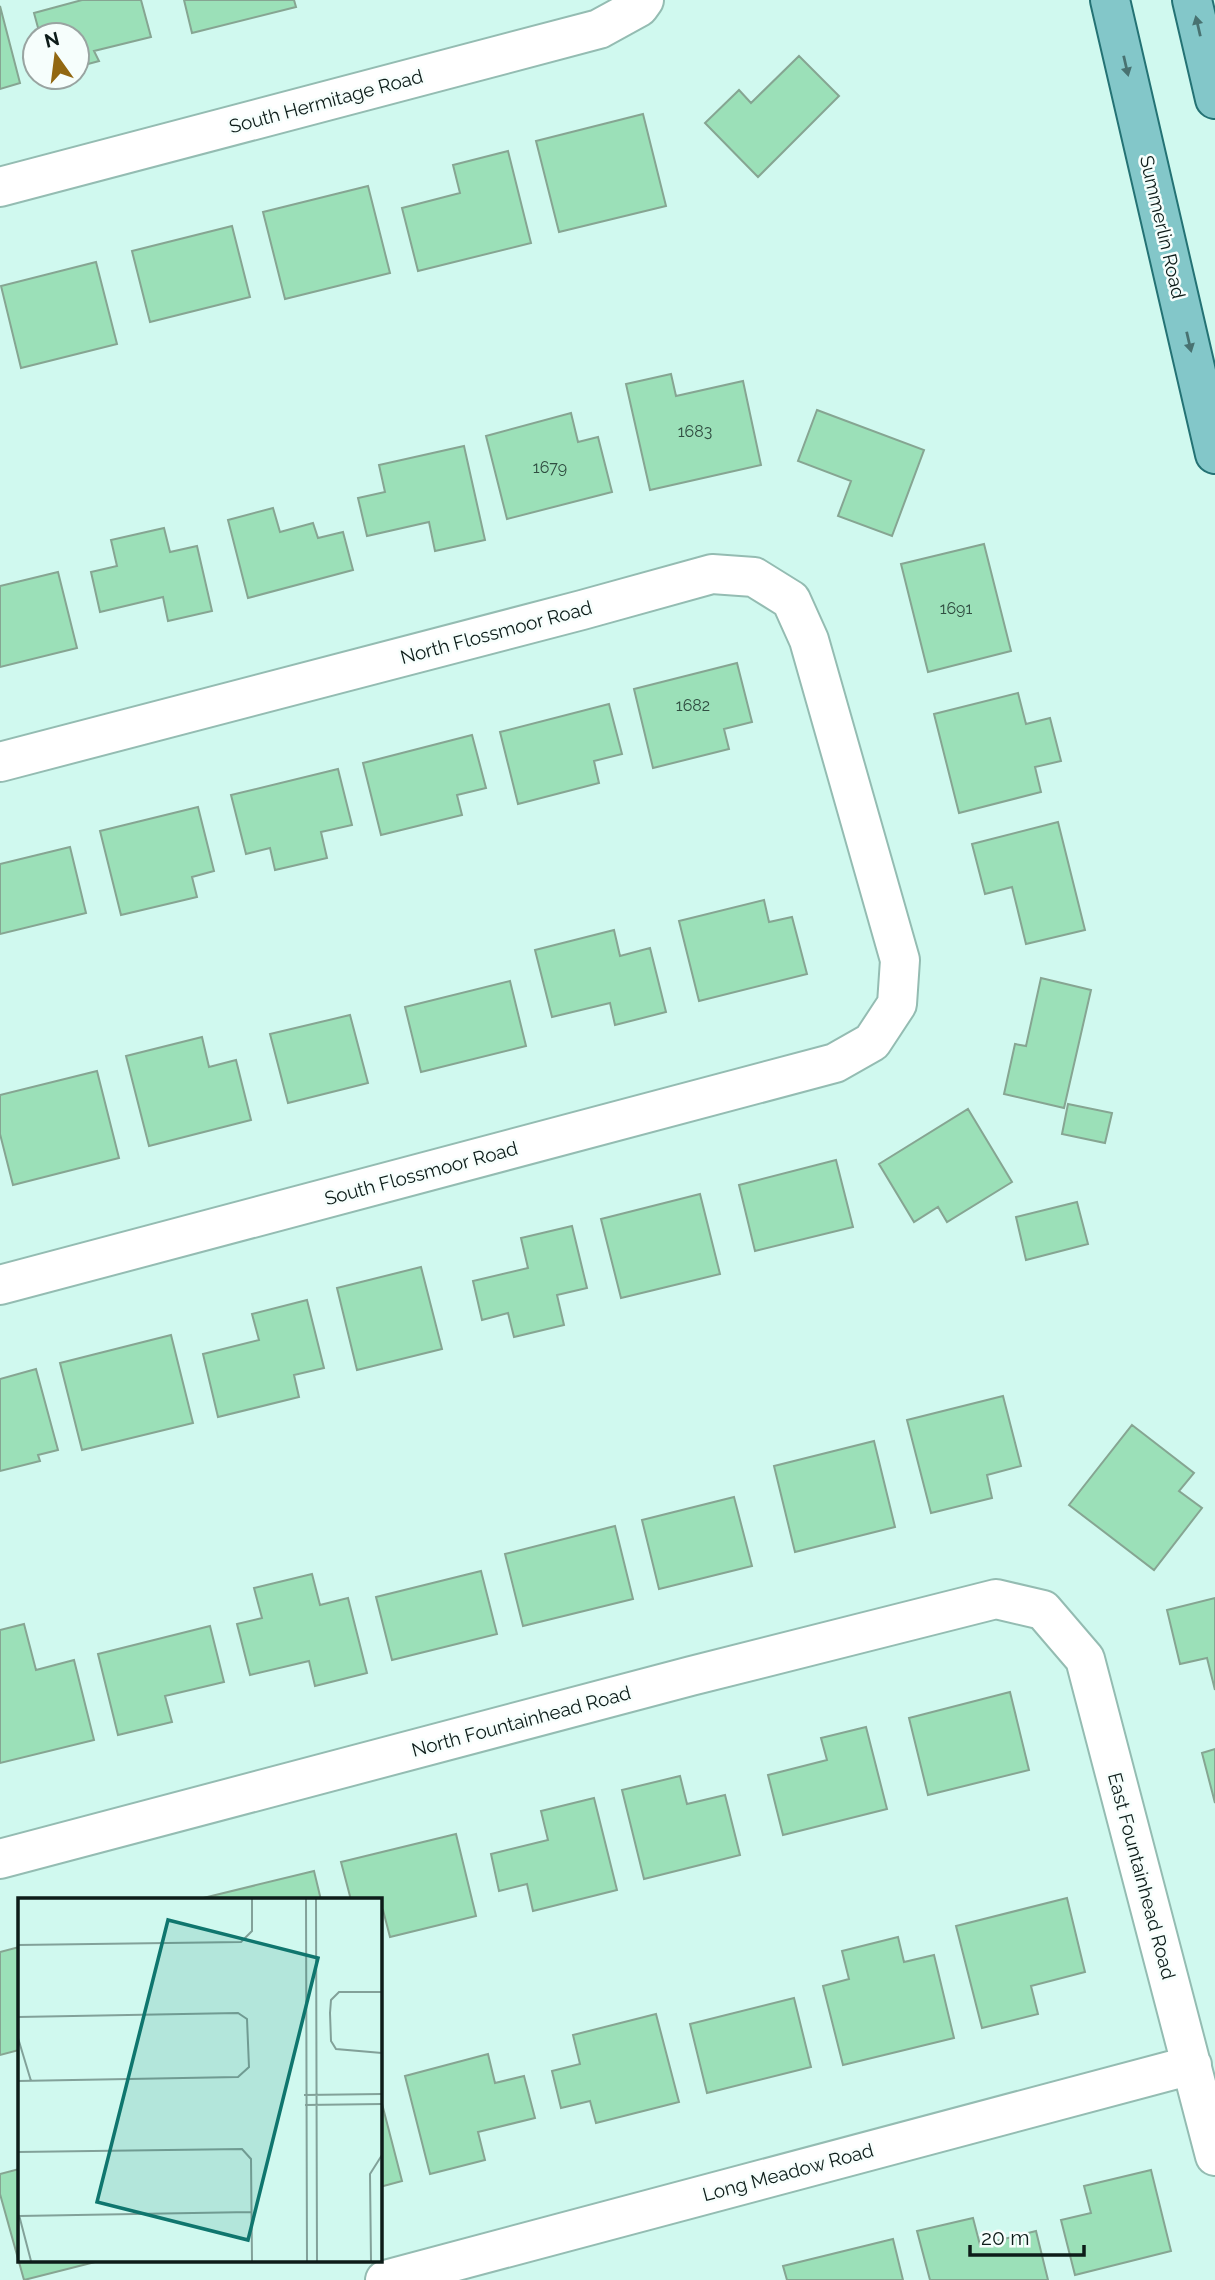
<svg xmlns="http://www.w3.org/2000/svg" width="1215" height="2280" font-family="Raleway,sans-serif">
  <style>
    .building { fill: #9be0b8; stroke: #86a592; stroke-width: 2 }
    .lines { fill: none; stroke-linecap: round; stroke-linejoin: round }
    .street-casing { stroke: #94bcb2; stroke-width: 42 }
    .primary-casing { stroke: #247274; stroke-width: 42 }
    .street { stroke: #fff; stroke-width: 38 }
    .primary { stroke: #83c7c9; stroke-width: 38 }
    .oneway { fill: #487271 }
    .labels { text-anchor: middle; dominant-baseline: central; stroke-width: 5; stroke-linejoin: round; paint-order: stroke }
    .number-label { font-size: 16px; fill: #304d41 }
    .street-label { font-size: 19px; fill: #0d1c19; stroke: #f6fefc }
    .inset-road { fill: none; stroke: #82a199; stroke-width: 2 }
    .view { fill: #0f766e; fill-opacity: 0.15; stroke: #0f766e; stroke-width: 3.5 }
    .inset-edge { fill: none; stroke: #0d1c19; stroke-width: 3.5 }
  </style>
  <rect width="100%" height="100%" fill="#d0f9ef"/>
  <path class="building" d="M 82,0 L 141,0 L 151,37 L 94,51 L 99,61 L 77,67 L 77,35 L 40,35 L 34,13 Z
    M 184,0 L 294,0 L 296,7 L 192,33 Z
    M 0,6 L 20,83 L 0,89 Z
    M 799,56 L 839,96 L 758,177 L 705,123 L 739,90 L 751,103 Z
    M 643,114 L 666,206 L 559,232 L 536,141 Z
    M 508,151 L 531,243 L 418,271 L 402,208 L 460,193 L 453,165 Z
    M 368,186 L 390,273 L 285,299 L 263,212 Z
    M 232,226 L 250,297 L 150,322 L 132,251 Z
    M 96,262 L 117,344 L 21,368 L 1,286 Z
    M 671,374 L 676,396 L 743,381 L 761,465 L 650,490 L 626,384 Z
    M 817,410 L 924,450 L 892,536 L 838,516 L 851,481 L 798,461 Z
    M 571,413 L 578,442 L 598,437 L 612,492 L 507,519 L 486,436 Z
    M 464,446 L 485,540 L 435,551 L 429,522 L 367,536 L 358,498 L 385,492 L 379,465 Z
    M 273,508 L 280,532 L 313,523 L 318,538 L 343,532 L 353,570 L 248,598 L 228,520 Z
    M 164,528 L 170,552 L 197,546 L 212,611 L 168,621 L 163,597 L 100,612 L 91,572 L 117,566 L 111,540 Z
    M 984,544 L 1011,651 L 928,672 L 901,564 Z
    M 58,572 L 77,648 L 0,667 L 0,586 Z
    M 737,663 L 752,722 L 724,729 L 729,749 L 653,768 L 634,689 Z
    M 1018,693 L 1026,724 L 1050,718 L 1061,761 L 1035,767 L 1041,792 L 959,813 L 934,714 Z
    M 609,704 L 622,754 L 594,761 L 599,783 L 518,804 L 500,732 Z
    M 472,735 L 486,788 L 457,795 L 462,815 L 381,835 L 363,763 Z
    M 338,769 L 352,825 L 321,832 L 327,858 L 275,870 L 270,848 L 246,854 L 231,795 Z
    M 198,807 L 214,871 L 192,877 L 197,897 L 121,915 L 100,831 Z
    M 1058,822 L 1085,930 L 1026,944 L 1012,887 L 985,894 L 972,844 Z
    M 70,847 L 86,913 L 0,934 L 0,864 Z
    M 764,900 L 769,922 L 792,917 L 807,974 L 699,1001 L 679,921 Z
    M 614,930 L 620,956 L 650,948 L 666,1012 L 615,1025 L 610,1003 L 552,1017 L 535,950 Z
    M 1041,978 L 1091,990 L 1064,1108 L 1004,1094 L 1015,1044 L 1026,1046 Z
    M 510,981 L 526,1046 L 421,1072 L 405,1007 Z
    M 350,1015 L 368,1083 L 288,1103 L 270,1034 Z
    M 202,1037 L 209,1067 L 236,1060 L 251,1120 L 149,1146 L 126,1056 Z
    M 97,1071 L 119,1158 L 13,1185 L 0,1134 L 0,1095 Z
    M 1068,1104 L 1112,1113 L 1105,1143 L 1062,1134 Z
    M 968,1109 L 1012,1182 L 947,1222 L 938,1207 L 914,1222 L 879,1164 Z
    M 836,1160 L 853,1227 L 755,1251 L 739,1185 Z
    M 700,1194 L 720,1274 L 621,1298 L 601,1219 Z
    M 1077,1202 L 1088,1244 L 1026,1260 L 1016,1217 Z
    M 572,1226 L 587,1288 L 557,1295 L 564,1325 L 514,1337 L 508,1313 L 482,1320 L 473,1281 L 528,1268 L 521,1238 Z
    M 421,1267 L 442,1349 L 357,1370 L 337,1288 Z
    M 307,1300 L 324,1368 L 294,1375 L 299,1397 L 218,1417 L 203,1354 L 259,1340 L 252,1314 Z
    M 171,1335 L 193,1423 L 82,1450 L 60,1363 Z
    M 36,1369 L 58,1450 L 38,1455 L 40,1461 L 0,1471 L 0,1379 Z
    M 1003,1396 L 1021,1466 L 987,1475 L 992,1498 L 931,1513 L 907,1420 Z
    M 1132,1425 L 1194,1473 L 1179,1491 L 1202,1508 L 1154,1570 L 1069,1505 Z
    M 874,1441 L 895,1527 L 795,1552 L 774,1466 Z
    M 734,1497 L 752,1566 L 659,1589 L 642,1520 Z
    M 615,1526 L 633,1599 L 523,1626 L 505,1554 Z
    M 481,1571 L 497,1634 L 392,1660 L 376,1597 Z
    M 312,1574 L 320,1605 L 348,1598 L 367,1673 L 315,1686 L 309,1661 L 250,1675 L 237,1624 L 262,1618 L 254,1588 Z
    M 1215,1598 L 1215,1690 L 1207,1658 L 1180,1664 L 1167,1610 Z
    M 24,1624 L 36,1670 L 74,1660 L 94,1740 L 0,1763 L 0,1630 Z
    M 210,1626 L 224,1682 L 165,1696 L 172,1722 L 118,1735 L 98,1654 Z
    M 1010,1692 L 1029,1770 L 928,1795 L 909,1718 Z
    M 866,1727 L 887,1809 L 783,1835 L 768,1775 L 827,1760 L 821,1738 Z
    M 1215,1749 L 1215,1803 L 1202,1753 Z
    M 680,1776 L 687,1804 L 725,1795 L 740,1855 L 644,1879 L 622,1790 Z
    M 594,1798 L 617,1890 L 533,1911 L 527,1884 L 499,1891 L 491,1854 L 548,1840 L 541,1811 Z
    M 456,1834 L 476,1916 L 390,1937 L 383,1910 L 380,1911 L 380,1900 L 351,1900 L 341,1862 Z
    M 314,1871 L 321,1900 L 203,1900 L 203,1898 Z
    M 1067,1898 L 1085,1972 L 1031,1986 L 1038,2014 L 982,2028 L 956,1926 Z
    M 898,1937 L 904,1962 L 934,1955 L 954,2038 L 843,2065 L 823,1986 L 849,1979 L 842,1951 Z
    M 19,1947 L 19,2050 L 0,2055 L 0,1952 Z
    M 794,1998 L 811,2067 L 707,2093 L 690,2024 Z
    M 656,2014 L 679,2102 L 596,2123 L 590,2101 L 561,2108 L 552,2071 L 580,2064 L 573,2035 Z
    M 488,2054 L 495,2083 L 524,2076 L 535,2118 L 478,2132 L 485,2160 L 430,2174 L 405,2076 Z
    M 380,2096 L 402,2181 L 380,2187 Z
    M 19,2169 L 19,2261 L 99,2261 L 24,2280 L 0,2194 L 0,2174 Z
    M 1151,2170 L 1171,2251 L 1075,2275 L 1061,2220 L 1091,2213 L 1084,2186 Z
    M 973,2218 L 980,2245 L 1036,2231 L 1048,2280 L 930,2280 L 917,2231 Z
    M 893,2239 L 903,2280 L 787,2280 L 783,2266 Z"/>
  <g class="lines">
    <defs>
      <path id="street" d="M 0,187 L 599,29 L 639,7 L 644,0
        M 0,762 L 582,610 L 712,574 L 754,577 L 791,600 L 809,640 L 900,960 L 897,1004 L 872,1042 L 835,1063 L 0,1285
        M 0,1859 L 691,1676 L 996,1599 L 1043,1610 L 1085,1659 L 1215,2156
        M 385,2280 L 1192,2065"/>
      <path id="primary" d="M 1110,0 L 1215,454
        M 1192,0 L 1215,99"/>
    </defs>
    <use href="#street" class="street-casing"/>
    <use href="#primary" class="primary-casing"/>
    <use href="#street" class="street"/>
    <use href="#primary" class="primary"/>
  </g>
  <defs><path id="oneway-solid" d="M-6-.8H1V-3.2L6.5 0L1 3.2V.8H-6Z" transform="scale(1.75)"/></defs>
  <g class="oneway">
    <use href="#oneway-solid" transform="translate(1198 26) rotate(-103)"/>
    <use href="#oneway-solid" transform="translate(1126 66) rotate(77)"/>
    <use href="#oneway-solid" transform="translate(1189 342) rotate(77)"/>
  </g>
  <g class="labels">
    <g class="number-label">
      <text x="695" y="431">1683</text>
      <text x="550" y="467">1679</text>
      <text x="956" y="608">1691</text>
      <text x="693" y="705">1682</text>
    </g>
    <g class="street-label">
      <text transform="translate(326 101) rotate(-15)">South Hermitage Road</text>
      <text transform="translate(1163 227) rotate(77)">Summerlin Road</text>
      <text transform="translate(496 632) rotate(-15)">North Flossmoor Road</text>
      <text transform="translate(421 1173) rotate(-15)">South Flossmoor Road</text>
      <text transform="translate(521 1721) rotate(-15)">North Fountainhead Road</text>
      <text transform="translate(1142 1876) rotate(75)">East Fountainhead Road</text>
      <text transform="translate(788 2172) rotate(-15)">Long Meadow Road</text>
    </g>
  </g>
  <g transform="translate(18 1898)">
    <rect width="364" height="364" fill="#d0f9ef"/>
    <path class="inset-road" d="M 288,1 L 289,363M 298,1 L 299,363M 0,47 L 223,44 L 234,33 L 234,1M 364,94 L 321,94 L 313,102 L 312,115 L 313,143 L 318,151 L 364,155M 0,119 L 220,115 L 229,121 L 231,169 L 220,179 L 0,183M 0,140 L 13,183M 286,197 L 364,196M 287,207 L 364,206M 0,254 L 224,251 L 233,261 L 234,363M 1,317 L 13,363M 1,318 L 233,314M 353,363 L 352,276 L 364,257"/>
    <path class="view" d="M 150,22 L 300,60 L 230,342 L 79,304 Z"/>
    <rect width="364" height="364" class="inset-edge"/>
  </g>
  <g transform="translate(56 56) rotate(346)"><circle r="33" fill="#f6fefc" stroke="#99a4a1" stroke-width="2"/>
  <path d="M0-5L12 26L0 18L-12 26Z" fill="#926812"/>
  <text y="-10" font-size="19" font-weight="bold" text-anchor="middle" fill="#0d1c19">N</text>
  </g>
  <path d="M970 2245v10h114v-10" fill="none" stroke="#0d1c19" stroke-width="3.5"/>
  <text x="981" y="2245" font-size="21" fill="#0d1c19" stroke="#f6fefc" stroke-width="5" paint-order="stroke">20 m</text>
</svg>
